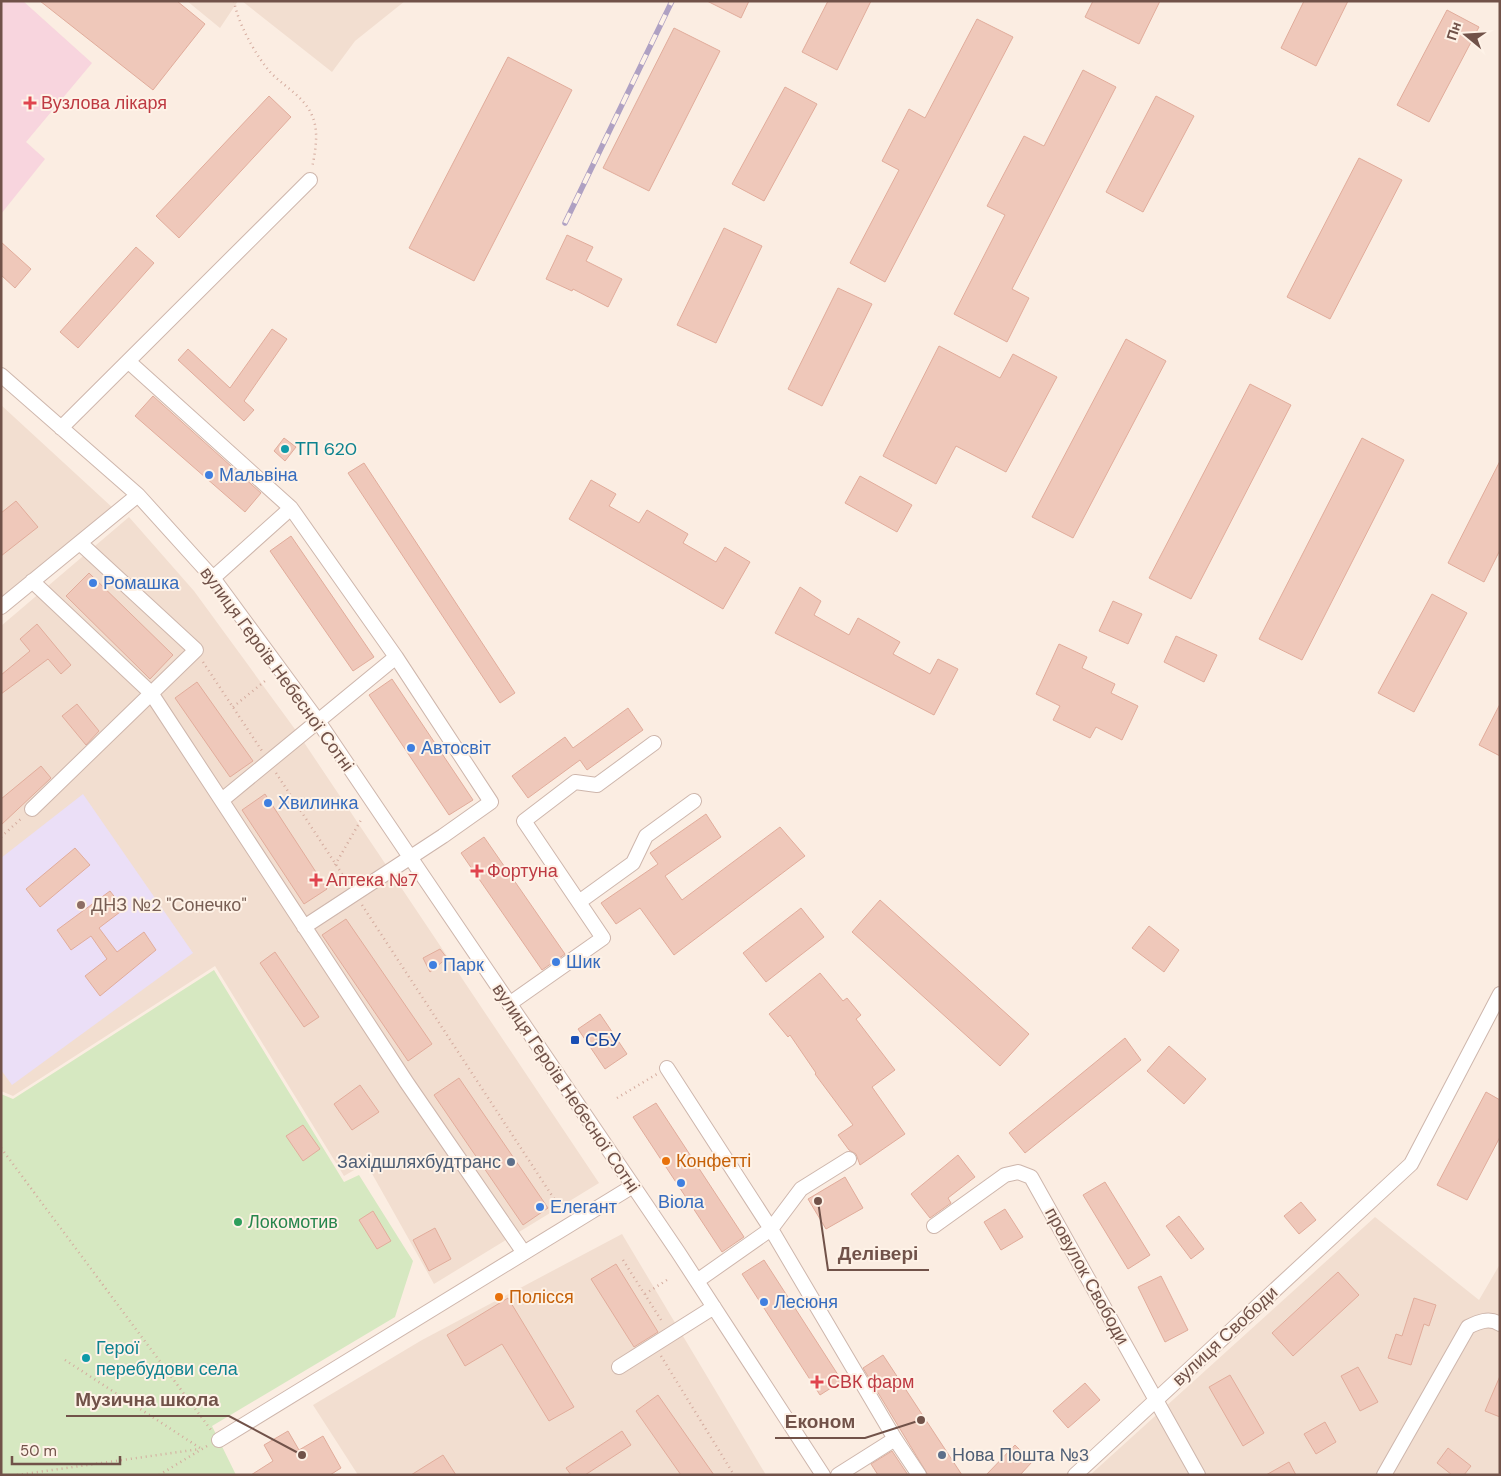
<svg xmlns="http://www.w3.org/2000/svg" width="1501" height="1476" font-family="'DM Sans',sans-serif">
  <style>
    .residential { fill: #f2ded0 }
    .education { fill: #ebdff7 }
    .medical { fill: #f8d5de }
    .green { fill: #d6e8c1 }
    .building { fill: #efc8ba; stroke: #e1ac9b }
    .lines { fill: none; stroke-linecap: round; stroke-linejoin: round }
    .minor-casing { stroke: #ceb6ac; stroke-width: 16 }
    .path { stroke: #d4ab9e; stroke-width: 2.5; stroke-dasharray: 1 4; stroke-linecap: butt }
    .minor { stroke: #fff; stroke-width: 14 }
    .rail-casing { stroke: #afa1c3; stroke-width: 5.5 }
    .rail { stroke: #fef2e7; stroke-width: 4; stroke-dasharray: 11; stroke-linecap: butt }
    .health-dot { fill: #e0444e; stroke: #fef2e7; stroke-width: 2 }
    .culture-dot { fill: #0f9aa8; stroke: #fef2e7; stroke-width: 2 }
    .shop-dot { fill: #3f7fe0; stroke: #fef2e7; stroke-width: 2 }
    .education-dot { fill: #8d6e63; stroke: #fef2e7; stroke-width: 2 }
    .transit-dot { fill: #1a4fb4; stroke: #fef2e7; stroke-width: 2 }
    .food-dot { fill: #e8710a; stroke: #fef2e7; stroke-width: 2 }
    .service-dot { fill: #5c6f8a; stroke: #fef2e7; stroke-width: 2 }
    .leisure-dot { fill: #2e9e5b; stroke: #fef2e7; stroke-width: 2 }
    .labels { text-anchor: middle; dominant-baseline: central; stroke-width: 4; stroke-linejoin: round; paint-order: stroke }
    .health-label { font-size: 18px; fill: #be3a42; stroke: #fef2e7; text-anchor: start }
    .culture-label { font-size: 18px; fill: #0d838f; stroke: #fef2e7; text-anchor: start }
    .shop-label { font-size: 18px; fill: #366cbe; stroke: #fef2e7; text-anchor: start }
    .street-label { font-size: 18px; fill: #715249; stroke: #fef2e7 }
    .education-label { font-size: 18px; fill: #785e54; stroke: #fef2e7; text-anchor: start }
    .transit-label { font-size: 18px; fill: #164399; stroke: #fef2e7; text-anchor: start }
    .food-label { font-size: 18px; fill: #c56008; stroke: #fef2e7; text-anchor: start }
    .service-label { font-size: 18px; fill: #4e5e75; stroke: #fef2e7; text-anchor: end }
    .leisure-label { font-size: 18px; fill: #27864d; stroke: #fef2e7; text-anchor: start }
    .leader { fill: none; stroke: #715249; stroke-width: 2 }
    .callout-dot { fill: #715249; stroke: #fef2e7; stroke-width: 2 }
    .callout-label { font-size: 19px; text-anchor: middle; font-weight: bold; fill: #715249; stroke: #fef2e7; stroke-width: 4; stroke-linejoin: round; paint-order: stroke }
  </style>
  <rect width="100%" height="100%" fill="#fbede2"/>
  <path class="residential" d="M 187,1 L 238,1 L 220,28 Z
    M 242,1 L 405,1 L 355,41 L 332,72 Z
    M 1,405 L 114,509 L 1,598 Z
    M 129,517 L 194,591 L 297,732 L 599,1183 L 434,1284 L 366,1163 L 344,1176 L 215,966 L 13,1096 L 1,1091 L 1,626 Z
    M 1375,1217 L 1479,1300 L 1500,1264 L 1500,1475 L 1090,1475 Z
    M 622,1234 L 766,1475 L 358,1475 L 313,1405 L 422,1340 Z"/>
  <path class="education" d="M 83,794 L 193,953 L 12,1085 L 1,1070 L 1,858 Z"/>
  <path class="medical" d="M 1,1 L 23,1 L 92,63 L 26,142 L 45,159 L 1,214 Z"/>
  <path class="green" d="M 214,970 L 344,1182 L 359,1175 L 413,1261 L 395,1317 L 212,1426 L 236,1475 L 1,1475 L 1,1094 L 13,1099 Z"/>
  <path class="building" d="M 40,1 L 177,1 L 205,24 L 153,90 Z
    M 707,1 L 749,1 L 741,18 Z
    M 828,1 L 871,1 L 837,70 L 802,52 Z
    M 1093,1 L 1160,1 L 1139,44 L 1085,17 Z
    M 1304,1 L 1348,1 L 1316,66 L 1281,48 Z
    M 1447,10 L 1479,27 L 1429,122 L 1397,105 Z
    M 977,19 L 1013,37 L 885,282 L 850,263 L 899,170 L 882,161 L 909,109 L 925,118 Z
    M 674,28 L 720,51 L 649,191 L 603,168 Z
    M 508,57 L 572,90 L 474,281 L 409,248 Z
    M 1083,70 L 1116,87 L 1012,289 L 1029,298 L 1007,342 L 954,314 L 1005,215 L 987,206 L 1024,136 L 1044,146 Z
    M 785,87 L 817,104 L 764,201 L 732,184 Z
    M 269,96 L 291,117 L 179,238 L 156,216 Z
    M 1156,96 L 1194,116 L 1143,212 L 1106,192 Z
    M 1359,158 L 1402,180 L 1330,319 L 1287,297 Z
    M 724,228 L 762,246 L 716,343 L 677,325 Z
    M 567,235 L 593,247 L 586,261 L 622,279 L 608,307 L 573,289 L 572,291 L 546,279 Z
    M 1,242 L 31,269 L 15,288 L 1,275 Z
    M 136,247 L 154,263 L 78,348 L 60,332 Z
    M 838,288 L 872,304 L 822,406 L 788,389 Z
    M 272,329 L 287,339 L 244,401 L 254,410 L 244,421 L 178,360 L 188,349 L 230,388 Z
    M 1126,339 L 1166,361 L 1073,538 L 1032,517 Z
    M 939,346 L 1000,378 L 1013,354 L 1057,377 L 1006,472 L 956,446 L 936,484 L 883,456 Z
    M 1250,384 L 1291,405 L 1191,599 L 1149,578 Z
    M 153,396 L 261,493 L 245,512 L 135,416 Z
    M 284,438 L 296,447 L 285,461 L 274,451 Z
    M 1362,438 L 1404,460 L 1302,660 L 1259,639 Z
    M 1500,461 L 1500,550 L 1484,582 L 1448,563 Z
    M 364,463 L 515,693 L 500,703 L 348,473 Z
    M 860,476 L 912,505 L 897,532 L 845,503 Z
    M 591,480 L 616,494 L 609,506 L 639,523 L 647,510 L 688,534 L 683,543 L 716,562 L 725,547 L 750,562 L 723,609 L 569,519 Z
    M 16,501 L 38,527 L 1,556 L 1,513 Z
    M 291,536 L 374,657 L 353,671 L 270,551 Z
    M 89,573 L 173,655 L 150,679 L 66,596 Z
    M 800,587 L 821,601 L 814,615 L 849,635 L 858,618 L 900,642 L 893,654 L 930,674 L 938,659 L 958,669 L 934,715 L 775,633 Z
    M 1432,594 L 1467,613 L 1414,712 L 1378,693 Z
    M 1113,601 L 1142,614 L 1128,644 L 1099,631 Z
    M 37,624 L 71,665 L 61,674 L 48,659 L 1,694 L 1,675 L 30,651 L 20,639 Z
    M 1176,636 L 1217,655 L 1204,682 L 1164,662 Z
    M 1059,644 L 1087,657 L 1082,668 L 1115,684 L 1111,693 L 1138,706 L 1122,740 L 1096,727 L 1090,738 L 1053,720 L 1060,706 L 1036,694 Z
    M 392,679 L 473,800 L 449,815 L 369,695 Z
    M 197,682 L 253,761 L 230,777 L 175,698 Z
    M 77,704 L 99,731 L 86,745 L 62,716 Z
    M 1500,704 L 1500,756 L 1479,745 Z
    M 628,708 L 643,730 L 587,770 L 580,760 L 528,798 L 512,776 L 565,737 L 573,748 Z
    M 41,766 L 51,778 L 1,825 L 1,799 Z
    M 265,794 L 327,889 L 304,904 L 242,810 Z
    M 706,814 L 721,837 L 665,876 L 682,900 L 780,827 L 805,856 L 674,955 L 640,908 L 616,924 L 601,903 L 658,864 L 650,853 Z
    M 484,837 L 565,954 L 542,970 L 461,853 Z
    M 75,848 L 90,865 L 40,907 L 26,889 Z
    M 110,891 L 124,909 L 99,928 L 117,952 L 144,932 L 156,950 L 100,996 L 85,976 L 107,959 L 91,936 L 71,950 L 57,930 Z
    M 880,900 L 1029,1034 L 1000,1066 L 852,932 Z
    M 801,908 L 824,937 L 766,982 L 743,953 Z
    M 346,919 L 432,1044 L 408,1061 L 322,935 Z
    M 1149,926 L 1179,950 L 1164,972 L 1132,948 Z
    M 440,949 L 447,958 L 430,972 L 423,958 Z
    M 275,952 L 319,1017 L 304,1027 L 260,963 Z
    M 820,973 L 843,1001 L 847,998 L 861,1015 L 856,1019 L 895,1070 L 872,1087 L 905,1134 L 860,1165 L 856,1154 L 849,1150 L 838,1135 L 853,1125 L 815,1074 L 816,1073 L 790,1035 L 788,1037 L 769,1014 Z
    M 600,1014 L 627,1054 L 605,1069 L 578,1029 Z
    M 1125,1038 L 1141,1060 L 1025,1153 L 1009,1133 Z
    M 1169,1046 L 1206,1079 L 1184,1104 L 1147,1071 Z
    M 459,1078 L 548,1208 L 523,1225 L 434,1095 Z
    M 360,1085 L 379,1112 L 352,1130 L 334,1104 Z
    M 1486,1092 L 1500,1100 L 1500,1137 L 1467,1200 L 1437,1185 Z
    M 656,1103 L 744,1237 L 722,1252 L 633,1117 Z
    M 303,1125 L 320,1149 L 303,1161 L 286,1136 Z
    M 958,1155 L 975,1177 L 948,1198 L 951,1203 L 930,1218 L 911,1194 Z
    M 845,1177 L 863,1208 L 826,1229 L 808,1199 Z
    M 1105,1182 L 1150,1255 L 1128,1269 L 1083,1195 Z
    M 1301,1202 L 1316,1220 L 1299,1234 L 1284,1216 Z
    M 1005,1209 L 1023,1237 L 1001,1250 L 984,1222 Z
    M 373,1211 L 391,1241 L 377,1249 L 359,1220 Z
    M 1179,1216 L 1204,1249 L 1191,1259 L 1166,1226 Z
    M 435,1228 L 451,1259 L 429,1271 L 413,1240 Z
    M 764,1260 L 842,1381 L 820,1395 L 742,1274 Z
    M 616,1264 L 658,1332 L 634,1347 L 591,1279 Z
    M 1338,1272 L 1359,1295 L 1293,1356 L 1272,1333 Z
    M 1161,1276 L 1188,1330 L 1165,1342 L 1138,1287 Z
    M 508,1298 L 574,1407 L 549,1421 L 502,1344 L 465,1366 L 447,1335 Z
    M 1414,1298 L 1436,1305 L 1429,1326 L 1424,1324 L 1411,1365 L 1388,1358 L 1396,1334 L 1402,1336 Z
    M 883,1355 L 962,1475 L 928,1475 L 863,1368 Z
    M 1358,1367 L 1378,1402 L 1360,1411 L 1341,1376 Z
    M 1230,1375 L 1264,1433 L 1243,1446 L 1209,1387 Z
    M 1500,1376 L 1500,1417 L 1485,1411 Z
    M 1085,1383 L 1100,1400 L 1068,1428 L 1053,1411 Z
    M 658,1395 L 714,1475 L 681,1475 L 636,1411 Z
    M 1325,1422 L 1336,1442 L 1316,1454 L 1304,1434 Z
    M 288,1431 L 299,1450 L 323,1436 L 341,1468 L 330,1475 L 251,1475 L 273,1461 L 264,1445 Z
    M 622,1431 L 631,1445 L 585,1475 L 571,1475 L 566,1468 Z
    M 1015,1445 L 1032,1462 L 1020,1475 L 986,1475 Z
    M 1448,1448 L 1471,1466 L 1464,1475 L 1452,1475 L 1437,1463 Z
    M 892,1451 L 908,1475 L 878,1475 L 871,1464 Z
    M 443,1455 L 456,1475 L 411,1475 Z
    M 1289,1462 L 1296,1475 L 1266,1475 Z"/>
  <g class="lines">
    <defs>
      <path id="minor" d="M 129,362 L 291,508 L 396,657 L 491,802 L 443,836 L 304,927
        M 1,375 L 138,495 L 213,578 L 318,721 L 410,857 L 678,1252 L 823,1475
        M 61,428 L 310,180
        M 213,578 L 291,508
        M 32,581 L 151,693 L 407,1083 L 524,1253
        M 1,607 L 138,495
        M 222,800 L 396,657
        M 32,809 L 196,650 L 80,543
        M 579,902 L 633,863 L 646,836 L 694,801
        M 509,1004 L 603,938 L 524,821 L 575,782 L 597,785 L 654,743
        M 667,1068 L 771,1229 L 895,1439 L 919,1475
        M 934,1226 L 1005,1175 L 1018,1172 L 1031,1177 L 1198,1475
        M 697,1281 L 771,1229 L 801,1189 L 849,1159
        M 619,1367 L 714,1307
        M 219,1440 L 633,1186
        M 838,1475 L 895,1439
        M 1075,1475 L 1411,1164 L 1500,994
        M 1384,1475 L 1468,1327 C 1478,1322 1489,1317 1500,1324"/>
    </defs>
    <use href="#minor" class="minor-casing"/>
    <path class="path" d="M 234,1 C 238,24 256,56 271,73 C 286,88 306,98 313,118 C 319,133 315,153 312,168
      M 203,662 L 262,751
      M 233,707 L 265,681
      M 276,773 L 348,883
      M 1,837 L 23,817
      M 335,865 L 361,820
      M 362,905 L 564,1214
      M 617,1098 L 657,1074
      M 1,1148 L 211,1430
      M 623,1260 L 663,1323
      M 645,1294 L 670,1278
      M 661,1356 L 734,1475
      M 65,1360 L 200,1448
      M 17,1475 L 200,1449
      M 159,1475 L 207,1446"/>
    <use href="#minor" class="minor"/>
    <defs>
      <path id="rail" d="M 565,223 L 672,1"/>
    </defs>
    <use href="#rail" class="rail-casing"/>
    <use href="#rail" class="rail"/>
  </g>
  <g class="health-dot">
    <path d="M27.5 95.5h5v5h5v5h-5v5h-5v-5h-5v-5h5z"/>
    <path d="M474.5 863.5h5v5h5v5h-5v5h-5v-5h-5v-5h5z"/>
    <path d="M313.5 872.5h5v5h5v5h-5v5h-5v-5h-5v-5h5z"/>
    <path d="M814.5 1374.5h5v5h5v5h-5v5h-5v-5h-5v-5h5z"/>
  </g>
  <g class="culture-dot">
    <circle cx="285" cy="449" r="5"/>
    <circle cx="86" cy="1358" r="5"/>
  </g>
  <g class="shop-dot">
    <circle cx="209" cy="475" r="5"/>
    <circle cx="93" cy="583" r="5"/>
    <circle cx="411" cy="748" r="5"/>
    <circle cx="268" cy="803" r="5"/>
    <circle cx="556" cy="962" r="5"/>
    <circle cx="433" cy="965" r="5"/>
    <circle cx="681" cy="1183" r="5"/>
    <circle cx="540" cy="1207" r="5"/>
    <circle cx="764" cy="1302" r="5"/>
  </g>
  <circle class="education-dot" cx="81" cy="905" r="5"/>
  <rect class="transit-dot" x="570" y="1035" width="10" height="10" rx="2.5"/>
  <g class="food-dot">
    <circle cx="666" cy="1161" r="5"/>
    <circle cx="499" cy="1297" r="5"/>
  </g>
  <g class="service-dot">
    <circle cx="511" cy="1162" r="5"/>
    <circle cx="942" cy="1455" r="5"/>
  </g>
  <circle class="leisure-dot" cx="238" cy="1222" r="5"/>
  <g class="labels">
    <g class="health-label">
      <text x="41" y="103">Вузлова лікаря</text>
      <text x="487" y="871">Фортуна</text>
      <text x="326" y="880">Аптека №7</text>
      <text x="827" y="1382">СВК фарм</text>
    </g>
    <g class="culture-label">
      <text x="295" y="449">ТП 620</text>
      <text x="96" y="1348">Герої<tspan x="96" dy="21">перебудови села</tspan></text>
    </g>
    <g class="shop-label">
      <text x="219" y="475">Мальвіна</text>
      <text x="103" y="583">Ромашка</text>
      <text x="421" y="748">Автосвіт</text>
      <text x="278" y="803">Хвилинка</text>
      <text x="566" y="962">Шик</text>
      <text x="443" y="965">Парк</text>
      <text x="681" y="1202" text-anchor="middle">Віола</text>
      <text x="550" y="1207">Елегант</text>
      <text x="774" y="1302">Лесюня</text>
    </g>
    <g class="street-label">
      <text transform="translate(277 669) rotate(54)">вулиця Героїв Небесної Сотні</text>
      <text transform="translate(566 1088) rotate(56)">вулиця Героїв Небесної Сотні</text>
      <text transform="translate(1087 1276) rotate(61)">провулок Свободи</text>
      <text transform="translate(1225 1336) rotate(-43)">вулиця Свободи</text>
    </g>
    <g class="education-label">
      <text x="91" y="905">ДНЗ №2 "Сонечко"</text>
    </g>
    <g class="transit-label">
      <text x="585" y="1040">СБУ</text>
    </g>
    <g class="food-label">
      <text x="676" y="1161">Конфетті</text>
      <text x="509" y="1297">Полісся</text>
    </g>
    <g class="service-label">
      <text x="501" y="1162">Західшляхбудтранс</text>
      <text x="952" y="1455" text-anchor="start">Нова Пошта №3</text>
    </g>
    <g class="leisure-label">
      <text x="248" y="1222">Локомотив</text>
    </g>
  </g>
  <path class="leader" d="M818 1201L828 1270H929M302 1455L229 1416H66M921 1420L865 1438H775"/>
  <g class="callout-dot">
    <circle cx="818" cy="1201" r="5"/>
    <circle cx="302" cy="1455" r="5"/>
    <circle cx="921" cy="1420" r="5"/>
  </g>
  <g class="callout-label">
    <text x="878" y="1260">Делівері</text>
    <text x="147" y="1406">Музична школа</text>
    <text x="820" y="1428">Економ</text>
  </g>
  <rect width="1501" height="1476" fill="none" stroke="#715249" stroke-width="5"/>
  <g transform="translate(1466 35) rotate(288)" stroke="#fef2e7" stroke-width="4" paint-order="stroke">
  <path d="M0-4L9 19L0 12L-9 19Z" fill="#715249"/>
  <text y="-8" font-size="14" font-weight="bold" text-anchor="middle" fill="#715249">Пн</text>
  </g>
  <path d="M12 1456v8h108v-8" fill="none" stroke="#715249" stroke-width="2.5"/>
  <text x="20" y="1456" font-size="15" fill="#715249" stroke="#fef2e7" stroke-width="4" paint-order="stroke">50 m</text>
</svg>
